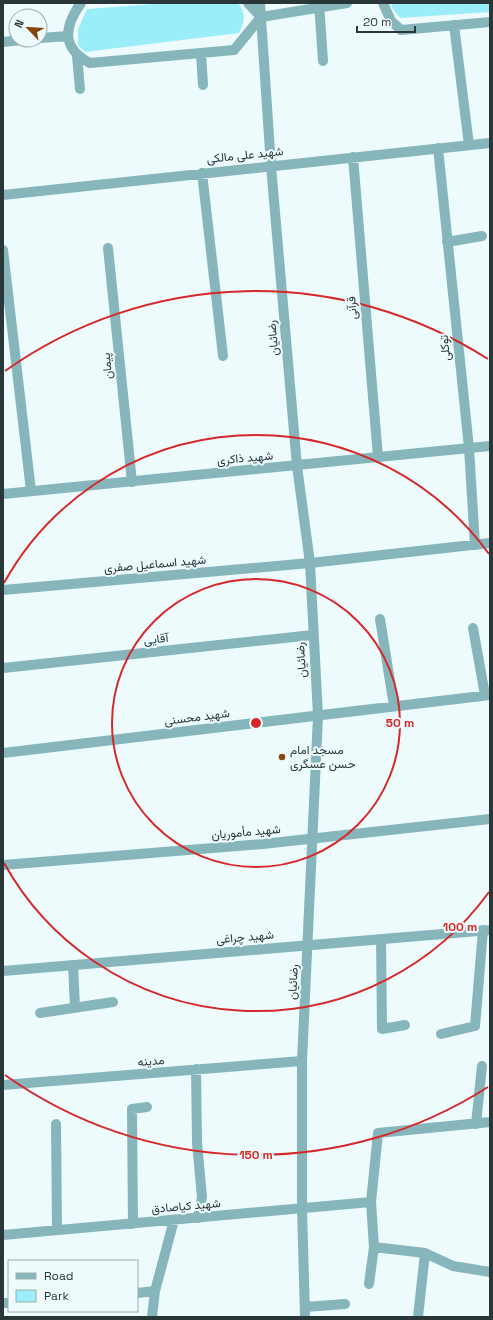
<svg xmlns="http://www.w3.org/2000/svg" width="493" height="1320" font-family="'Space Grotesk',Vazirmatn,sans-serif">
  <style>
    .green { fill: #9beef9 }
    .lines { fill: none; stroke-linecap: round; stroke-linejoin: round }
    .minor { stroke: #86b6bc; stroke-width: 10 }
    .tertiary { stroke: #86b6bc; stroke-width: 10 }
    .ring { fill: none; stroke: #d62828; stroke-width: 2 }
    .poi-dot { fill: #86460c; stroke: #edfbfd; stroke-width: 1.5 }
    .labels { text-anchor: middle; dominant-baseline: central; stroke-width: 4; stroke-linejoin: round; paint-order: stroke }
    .street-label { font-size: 12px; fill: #293739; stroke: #edfbfd }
    .poi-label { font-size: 12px; fill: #293739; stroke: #edfbfd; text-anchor: start }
    .centre { fill: #d62828; stroke: #edfbfd; stroke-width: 2 }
    .ring-label { font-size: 12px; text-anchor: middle; font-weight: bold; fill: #d62828; stroke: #edfbfd; stroke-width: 4; stroke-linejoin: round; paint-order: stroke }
  </style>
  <rect width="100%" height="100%" fill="#edfbfd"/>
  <path class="green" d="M 168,3 L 238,3 C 246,13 245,22 239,33 L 85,52 L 78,45 L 78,29 L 87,9 Z
    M 392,3 L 490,3 L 490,12 L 400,18 L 392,8 Z"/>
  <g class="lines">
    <path class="minor" d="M 81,3 C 64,27 61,48 90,63 L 234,50 L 261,17
      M 248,3 L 261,17
      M 319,3 L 323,61
      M 383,3 L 391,21 L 401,30 L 490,22
      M 261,17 L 347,3
      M 454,25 L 469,145
      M 40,38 L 68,36
      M 3,42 L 22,40
      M 201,54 L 203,85
      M 77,56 L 80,89
      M 438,148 L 469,448 L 475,545
      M 353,157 L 378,457
      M 202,173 L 223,356
      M 3,195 L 490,143
      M 447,242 L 482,236
      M 108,248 L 132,482
      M 3,250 L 31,491
      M 3,590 L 310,563 L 490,543
      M 380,619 L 394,706
      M 473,628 L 485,695
      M 3,668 L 313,635
      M 3,753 L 490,695
      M 3,865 L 263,844 L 490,819
      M 381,939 L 382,1029 L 405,1025
      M 73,965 L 75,1007
      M 40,1013 L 113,1002
      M 441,1034 L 475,1026 L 483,930
      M 196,1069 L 197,1143 L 202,1197 L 198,1218
      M 3,1085 L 302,1061
      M 56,1124 L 57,1230
      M 476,1124 L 482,1066
      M 133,1224 L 132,1109 L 147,1107
      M 3,1235 L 371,1202
      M 374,1247 L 425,1253 L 453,1266 L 490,1272
      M 369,1284 L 374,1247 L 371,1202 L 378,1133 L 490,1122
      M 137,1293 L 155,1291
      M 3,1303 L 9,1303
      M 305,1307 L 345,1304
      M 152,1317 L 155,1291 L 174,1220
      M 418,1317 L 425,1253"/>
    <path class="tertiary" d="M 260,3 L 271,166 L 297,466 L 310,563 L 318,716 L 302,1061 L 302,1208 L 305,1317
      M 3,494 L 490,446
      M 3,971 L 490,930"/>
  </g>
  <g class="ring">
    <circle cx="256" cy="723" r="144"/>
    <path d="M489 892A288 288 0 0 1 4 863M4 583A288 288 0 0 1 489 554"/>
    <path d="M488 1087A432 432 0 0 1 5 1075M5 371A432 432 0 0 1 488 359"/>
  </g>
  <circle class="poi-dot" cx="282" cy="757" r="4"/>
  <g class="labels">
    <g class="street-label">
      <text transform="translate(245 155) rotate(-6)">شهید علی مالکی</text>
      <text transform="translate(352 308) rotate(-95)">قرآنی</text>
      <text transform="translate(273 338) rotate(-95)">رضائیان</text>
      <text transform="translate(445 348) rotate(-96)">توکلی</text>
      <text transform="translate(107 366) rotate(-96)">پیمان</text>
      <text transform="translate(245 458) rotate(-5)">شهید ذاکری</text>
      <text transform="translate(155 564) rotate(-5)">شهید اسماعیل صفری</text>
      <text transform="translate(156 639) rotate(-6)">آقایی</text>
      <text transform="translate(301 660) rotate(-94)">رضائیان</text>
      <text transform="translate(197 717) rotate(-7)">شهید محسنی</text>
      <text transform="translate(246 832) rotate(-5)">شهید مأموریان</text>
      <text transform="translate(245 937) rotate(-5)">شهید چراغی</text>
      <text transform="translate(293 982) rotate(-87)">رضائیان</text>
      <text transform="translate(151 1061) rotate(-5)">مدینه</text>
      <text transform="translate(186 1206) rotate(-5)">شهید کیاصادق</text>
    </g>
    <g class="poi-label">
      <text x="290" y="750">مسجد امام<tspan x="290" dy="14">حسن عسگری</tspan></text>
    </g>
  </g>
  <circle cx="256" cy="723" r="6" class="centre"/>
  <g class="ring-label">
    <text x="400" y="727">50 m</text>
    <text x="460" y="931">100 m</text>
    <text x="256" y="1159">150 m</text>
  </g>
  <rect width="493" height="1320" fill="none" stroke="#293739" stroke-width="8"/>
  <rect x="8" y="1260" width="130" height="52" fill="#edfbfd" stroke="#9fadaf"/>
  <rect x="16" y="1273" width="20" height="6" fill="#86b6bc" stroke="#9fadaf"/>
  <text x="44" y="1280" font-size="12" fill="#293739">Road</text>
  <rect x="16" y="1290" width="20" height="12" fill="#9beef9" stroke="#9fadaf"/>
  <text x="44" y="1300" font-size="12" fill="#293739">Park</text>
  <g transform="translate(28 28) rotate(295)"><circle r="19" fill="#edfbfd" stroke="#9fadaf"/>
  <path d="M0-3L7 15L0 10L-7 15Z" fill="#86460c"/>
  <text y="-6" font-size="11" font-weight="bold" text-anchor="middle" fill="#293739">N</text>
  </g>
  <path d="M357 26v6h58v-6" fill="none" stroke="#293739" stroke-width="2"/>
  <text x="363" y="26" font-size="12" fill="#293739" stroke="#edfbfd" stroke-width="3" paint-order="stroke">20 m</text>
</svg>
